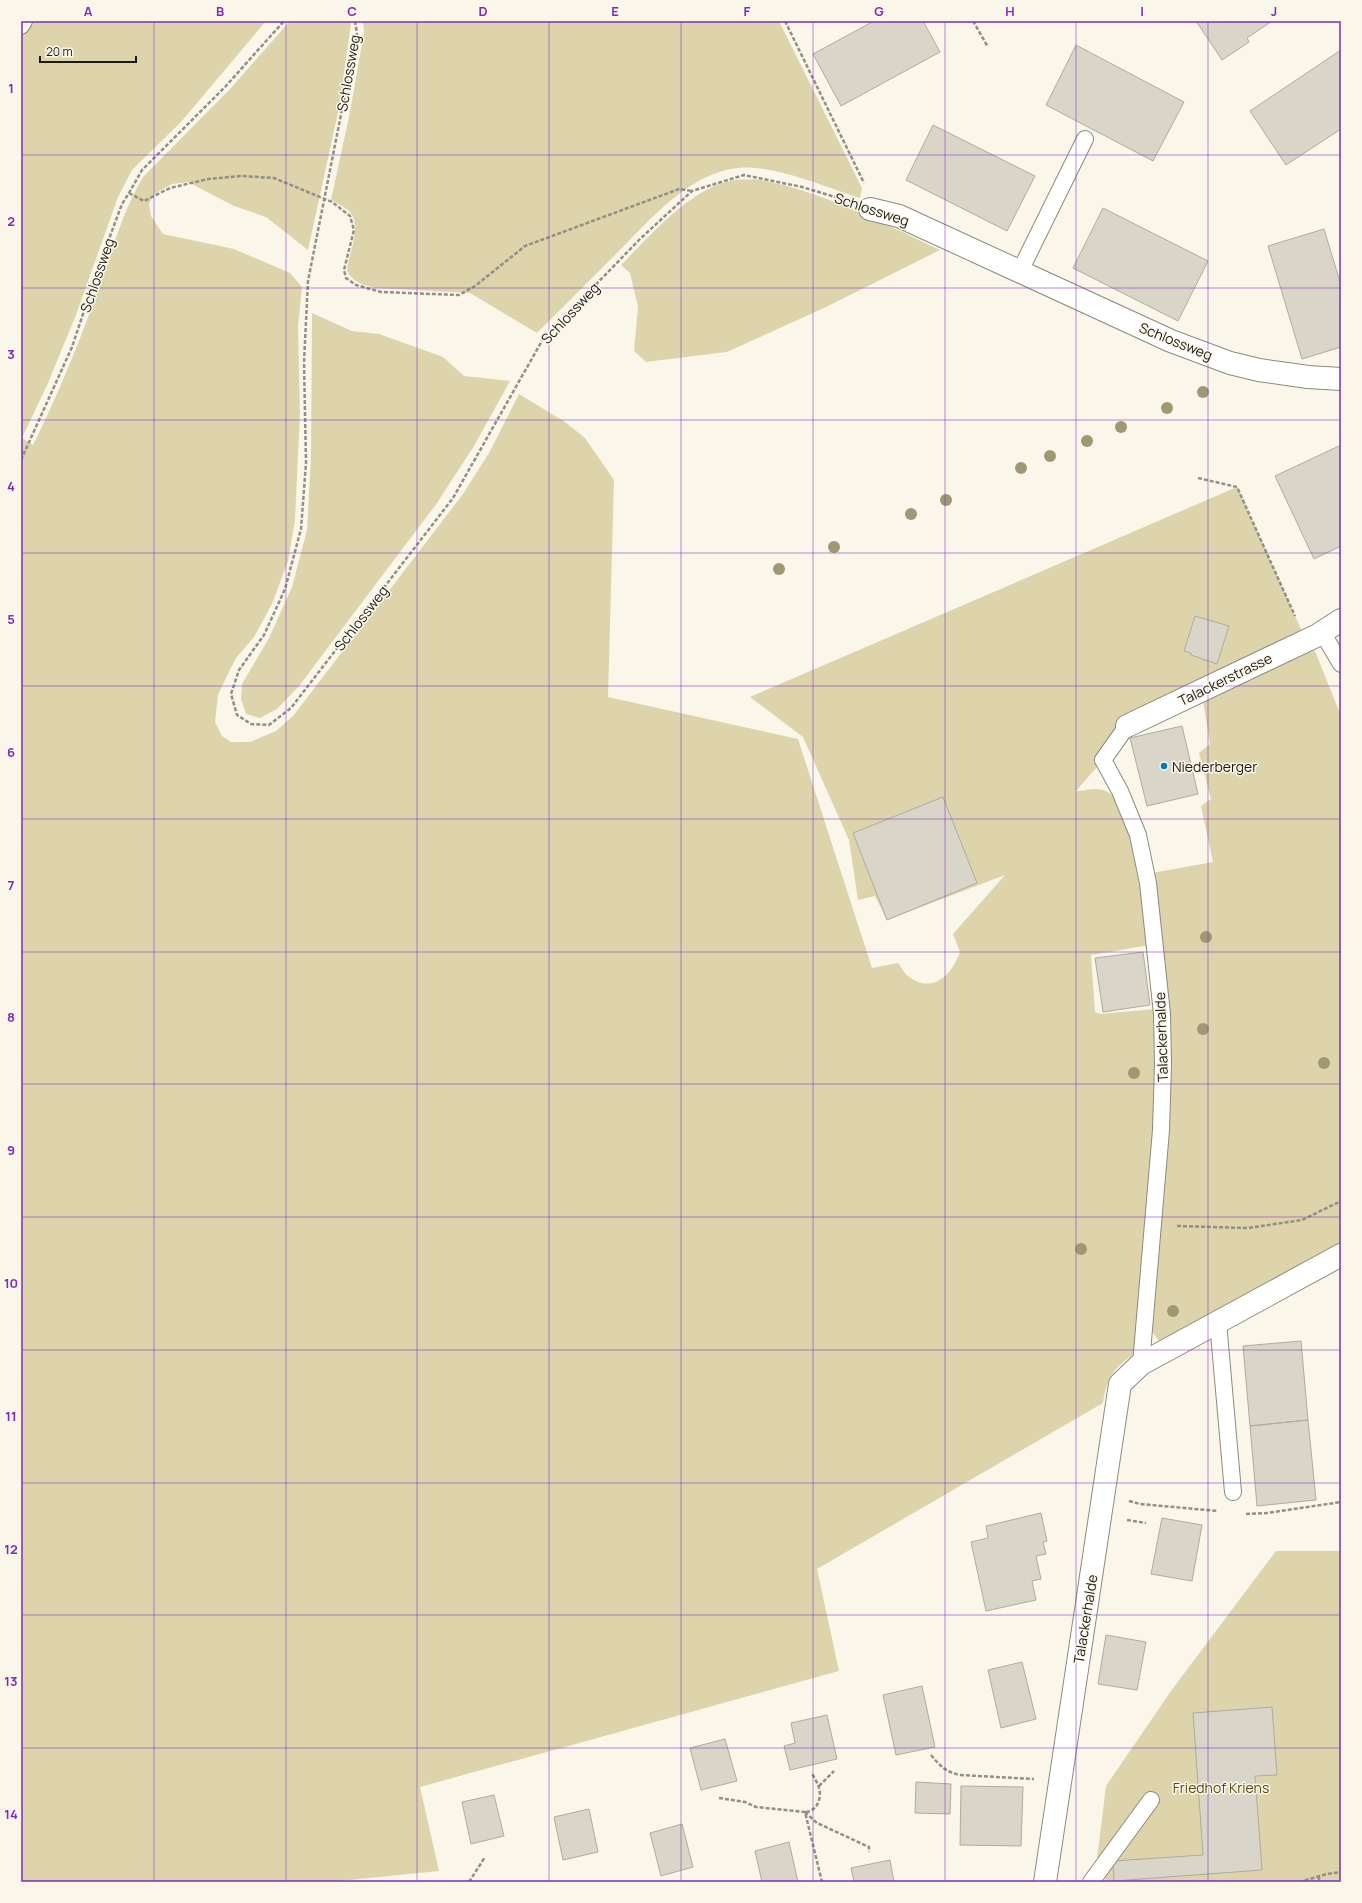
<svg xmlns="http://www.w3.org/2000/svg" width="1362" height="1903" font-family="Manrope,sans-serif">
  <style>
    .green { fill: #ddd4ac }
    .building { fill: #d9d6c9; stroke: #aeab9f }
    .lines { fill: none; stroke-linecap: round; stroke-linejoin: round }
    .lane-casing { stroke: #8c8a7e; stroke-width: 18 }
    .street-casing { stroke: #8c8a7e; stroke-width: 24 }
    .path { stroke: #918f86; stroke-width: 2.5; stroke-dasharray: 4 2; stroke-linecap: butt }
    .lane { stroke: #fff; stroke-width: 16 }
    .street { stroke: #fff; stroke-width: 22 }
    .tree { fill: #a09874 }
    .grid { fill: none; stroke: #7b2cbf; stroke-width: 1; stroke-opacity: 0.55 }
    .poi-dot { fill: #0077c1; stroke: #faf7ea; stroke-width: 1.5 }
    .labels { text-anchor: middle; dominant-baseline: central; stroke-width: 3; stroke-linejoin: round; paint-order: stroke }
    .street-label { font-size: 14px; fill: #1b1a15; stroke: #faf7ea }
    .poi-label { font-size: 14px; fill: #1b1a15; stroke: #faf7ea; text-anchor: start }
    .park-label { font-size: 14px; fill: #574b13; stroke: #faf7ea }
    .neatline { fill: none; stroke: #7b2cbf; stroke-width: 1.5 }
    .grid-label { font-size: 13px; text-anchor: middle; font-weight: bold; fill: #7b2cbf }
  </style>
  <rect width="100%" height="100%" fill="#faf7ea"/>
  <path class="green" d="M 34,21 L 266,21 L 181,122 L 132,170 L 118,197 L 76,315 L 48,383 L 22,438 L 33,445 C 58,395 78,345 97,293 C 111,255 122,212 143,177 L 230,89 L 290,21 L 350,21 L 351,24 L 339,108 L 308,250 L 266,217 L 234,206 L 188,182 L 172,184 L 154,194 L 149,204 L 151,216 L 163,234 L 234,249 L 290,273 L 302,287 L 298,326 L 300,413 L 295,520 L 288,561 L 272,604 L 254,637 L 236,658 L 225,680 L 218,695 L 215,722 L 222,736 L 231,742 L 250,742 L 276,731 L 293,716 L 463,494 L 489,453 L 519,394 L 565,422 L 585,438 L 614,480 L 608,697 L 798,739 L 872,968 L 898,963 C 901,967 904,973 908,976 C 932,995 952,975 960,952 L 953,934 L 1005,875 L 887,920 L 875,896 L 858,900 L 849,840 L 803,737 L 750,697 L 1237,487 L 1306,640 L 1127,726 L 1103,760 L 1076,791 C 1084,791 1094,787 1103,790 C 1138,800 1145,913 1150,945 L 1091,955 L 1095,1012 L 1100,1014 L 1154,1009 L 1157,1091 L 1136,1345 L 1133,1355 C 1112,1369 1107,1379 1103,1403 L 817,1569 L 839,1671 L 420,1787 L 439,1871 L 330,1882 L 21,1882 L 21,38 Z
    M 363,21 L 779,21 L 862,188 L 860,198 C 825,187 773,164 737,168 C 688,174 651,219 618,252 C 591,279 564,306 537,333 L 470,293 L 375,288 C 363,285 353,282 347,271 C 348,255 361,230 352,215 C 348,208 338,204 331,200 L 350,112 L 364,32 Z
    M 755,179 C 820,190 881,222 940,250 L 824,308 L 727,352 L 646,362 L 634,351 L 638,307 L 630,273 L 621,265 C 651,235 690,188 734,180 C 741,179 748,180 755,179 Z
    M 312,313 L 352,331 L 379,334 L 443,357 L 464,376 L 510,381 L 474,446 L 437,503 L 299,686 L 277,709 L 260,718 L 246,714 L 241,699 L 242,684 L 269,638 L 292,587 L 307,530 L 311,455 Z
    M 1313,646 L 1341,716 L 1341,1246 L 1159,1341 L 1153,1333 L 1151,1327 L 1168,1088 L 1152,873 L 1213,862 L 1201,806 L 1211,799 L 1199,753 L 1210,744 L 1203,701 L 1258,677 Z
    M 1276,1551 L 1341,1551 L 1341,1882 L 1106,1882 L 1097,1859 L 1106,1786 L 1171,1691 Z"/>
  <path class="building" d="M 874,21 L 923,21 L 940,52 L 841,106 L 813,54 Z
    M 1196,21 L 1272,21 L 1247,38 L 1249,42 L 1222,60 Z
    M 1076,45 L 1184,102 L 1153,161 L 1046,105 Z
    M 1341,50 L 1341,129 L 1286,165 L 1250,111 Z
    M 933,125 L 1035,176 L 1007,231 L 906,180 Z
    M 1103,208 L 1208,261 L 1178,321 L 1073,268 Z
    M 1324,229 L 1341,285 L 1341,347 L 1302,359 L 1268,246 Z
    M 1341,445 L 1341,546 L 1314,559 L 1275,476 Z
    M 1195,616 L 1229,626 L 1217,664 L 1191,655 L 1191,653 L 1184,651 Z
    M 1182,726 L 1198,794 L 1147,806 L 1130,738 Z
    M 943,797 L 977,883 L 887,920 L 853,833 Z
    M 1143,952 L 1150,1005 L 1103,1012 L 1095,958 Z
    M 1301,1341 L 1308,1420 L 1250,1426 L 1243,1346 Z
    M 1308,1420 L 1316,1500 L 1257,1506 L 1250,1426 Z
    M 1041,1513 L 1047,1541 L 1043,1542 L 1046,1554 L 1036,1556 L 1041,1579 L 1032,1581 L 1036,1600 L 986,1611 L 971,1542 L 988,1538 L 986,1526 Z
    M 1162,1518 L 1202,1525 L 1192,1581 L 1151,1574 Z
    M 1106,1635 L 1146,1642 L 1137,1690 L 1098,1684 Z
    M 1022,1662 L 1036,1719 L 1001,1728 L 988,1670 Z
    M 922,1686 L 935,1747 L 896,1755 L 883,1695 Z
    M 1272,1707 L 1277,1775 L 1255,1776 L 1262,1870 L 1114,1881 L 1113,1861 L 1203,1855 L 1193,1713 Z
    M 827,1715 L 837,1759 L 790,1770 L 784,1746 L 795,1743 L 791,1723 Z
    M 725,1739 L 737,1781 L 701,1790 L 690,1748 Z
    M 916,1782 L 951,1784 L 950,1814 L 915,1813 Z
    M 961,1786 L 1023,1787 L 1021,1846 L 960,1845 Z
    M 494,1795 L 504,1836 L 471,1844 L 462,1802 Z
    M 589,1809 L 598,1852 L 563,1860 L 554,1817 Z
    M 682,1824 L 693,1867 L 661,1876 L 650,1833 Z
    M 789,1842 L 798,1882 L 762,1882 L 755,1851 Z
    M 890,1860 L 894,1882 L 854,1882 L 851,1868 Z"/>
  <g class="lines">
    <defs>
      <path id="lane" d="M 21,26 L 24,21
        M 1020,271 L 1085,139
        M 1322,632 L 1341,664
        M 1127,726 L 1103,760 L 1120,791 L 1138,835 L 1148,883 L 1162,1014 L 1163,1064 L 1161,1130 L 1141,1364
        M 1218,1322 L 1233,1492
        M 1091,1882 L 1151,1800"/>
      <path id="street" d="M 870,209 L 899,216 L 1171,341 L 1230,363 L 1259,370 L 1308,377 L 1341,379
        M 1127,726 L 1318,635 L 1341,620
        M 1045,1882 L 1120,1384 L 1141,1364 L 1341,1255"/>
    </defs>
    <use href="#lane" class="lane-casing"/>
    <use href="#street" class="street-casing"/>
    <path class="path" d="M 355,21 L 357,34 L 308,281 L 304,362 L 306,463 L 301,529 L 285,589 L 264,635 L 239,670 L 231,694 L 237,715 L 251,724 L 269,725 L 291,708 L 453,498 L 543,339 L 640,239 L 692,191 L 744,175 L 802,187 L 845,200
      M 785,21 L 864,183
      M 973,21 L 988,47
      M 129,193 L 144,201 L 170,188 L 208,179 L 241,176 L 274,178 L 332,202 L 350,216 L 354,230 L 344,270 L 346,278 L 356,285 L 381,292 L 459,295 L 475,286 L 525,246 L 679,189 L 692,191
      M 21,460 L 72,347 L 100,263 L 122,204 L 129,193 L 142,170 L 225,87 L 284,21
      M 1198,478 L 1237,487 L 1295,616
      M 1177,1226 L 1248,1228 L 1302,1220 L 1341,1201
      M 1129,1501 L 1140,1504 L 1218,1511
      M 1246,1514 L 1267,1513 L 1341,1502
      M 1127,1520 L 1146,1523
      M 931,1755 C 940,1766 946,1772 960,1775 L 1034,1779
      M 819,1786 L 834,1771
      M 719,1798 L 745,1802 L 756,1807 L 805,1812 L 822,1882
      M 805,1812 L 817,1823 L 869,1847 L 869,1852
      M 806,1812 C 817,1811 822,1798 819,1788 C 818,1783 814,1778 812,1773
      M 1319,1876 L 1319,1882
      M 469,1882 L 485,1857
      M 1299,1882 L 1327,1874 L 1341,1872"/>
    <use href="#lane" class="lane"/>
    <use href="#street" class="street"/>
  </g>
  <g class="tree">
    <circle cx="1203" cy="392" r="6"/>
    <circle cx="1167" cy="408" r="6"/>
    <circle cx="1121" cy="427" r="6"/>
    <circle cx="1087" cy="441" r="6"/>
    <circle cx="1050" cy="456" r="6"/>
    <circle cx="1021" cy="468" r="6"/>
    <circle cx="946" cy="500" r="6"/>
    <circle cx="911" cy="514" r="6"/>
    <circle cx="834" cy="547" r="6"/>
    <circle cx="779" cy="569" r="6"/>
    <circle cx="1206" cy="937" r="6"/>
    <circle cx="1203" cy="1029" r="6"/>
    <circle cx="1324" cy="1063" r="6"/>
    <circle cx="1134" cy="1073" r="6"/>
    <circle cx="1081" cy="1249" r="6"/>
    <circle cx="1173" cy="1311" r="6"/>
  </g>
  <path class="grid" d="M 154,21 L 154,1882M 286,21 L 286,1882M 417,21 L 417,1882M 549,21 L 549,1882M 681,21 L 681,1882M 813,21 L 813,1882M 945,21 L 945,1882M 1076,21 L 1076,1882M 1208,21 L 1208,1882M 21,155 L 1341,155M 21,288 L 1341,288M 21,420 L 1341,420M 21,553 L 1341,553M 21,686 L 1341,686M 21,819 L 1341,819M 21,952 L 1341,952M 21,1084 L 1341,1084M 21,1217 L 1341,1217M 21,1350 L 1341,1350M 21,1483 L 1341,1483M 21,1615 L 1341,1615M 21,1748 L 1341,1748"/>
  <circle class="poi-dot" cx="1164" cy="766" r="4"/>
  <g class="labels">
    <g class="street-label">
      <text transform="translate(348 73) rotate(-80)">Schlossweg</text>
      <text transform="translate(872 209) rotate(18)">Schlossweg</text>
      <text transform="translate(97 275) rotate(-71)">Schlossweg</text>
      <text transform="translate(570 313) rotate(-47)">Schlossweg</text>
      <text transform="translate(1176 341) rotate(22)">Schlossweg</text>
      <text transform="translate(361 618) rotate(-52)">Schlossweg</text>
      <text transform="translate(1225 679) rotate(-26)">Talackerstrasse</text>
      <text transform="translate(1161 1037) rotate(-92)">Talackerhalde</text>
      <text transform="translate(1085 1619) rotate(-81)">Talackerhalde</text>
    </g>
    <g class="poi-label">
      <text x="1172" y="766">Niederberger</text>
    </g>
    <g class="park-label">
      <text x="1221" y="1787">Friedhof Kriens</text>
    </g>
  </g>
  <rect width="1362" height="1903" fill="none" stroke="#faf7ea" stroke-width="44"/>
  <path d="M40 56v6h96v-6" fill="none" stroke="#1b1a15" stroke-width="2"/>
  <text x="46" y="56" font-size="12" fill="#1b1a15" stroke="#faf7ea" stroke-width="3" paint-order="stroke">20 m</text>
  <rect x="22" y="22" width="1318" height="1859" class="neatline"/>
  <g class="grid-label">
    <text x="88" y="16">A</text>
    <text x="220" y="16">B</text>
    <text x="352" y="16">C</text>
    <text x="483" y="16">D</text>
    <text x="615" y="16">E</text>
    <text x="747" y="16">F</text>
    <text x="879" y="16">G</text>
    <text x="1010" y="16">H</text>
    <text x="1142" y="16">I</text>
    <text x="1274" y="16">J</text>
    <text x="11" y="93">1</text>
    <text x="11" y="226">2</text>
    <text x="11" y="359">3</text>
    <text x="11" y="491">4</text>
    <text x="11" y="624">5</text>
    <text x="11" y="757">6</text>
    <text x="11" y="890">7</text>
    <text x="11" y="1022">8</text>
    <text x="11" y="1155">9</text>
    <text x="11" y="1288">10</text>
    <text x="11" y="1421">11</text>
    <text x="11" y="1554">12</text>
    <text x="11" y="1686">13</text>
    <text x="11" y="1819">14</text>
  </g>
</svg>
